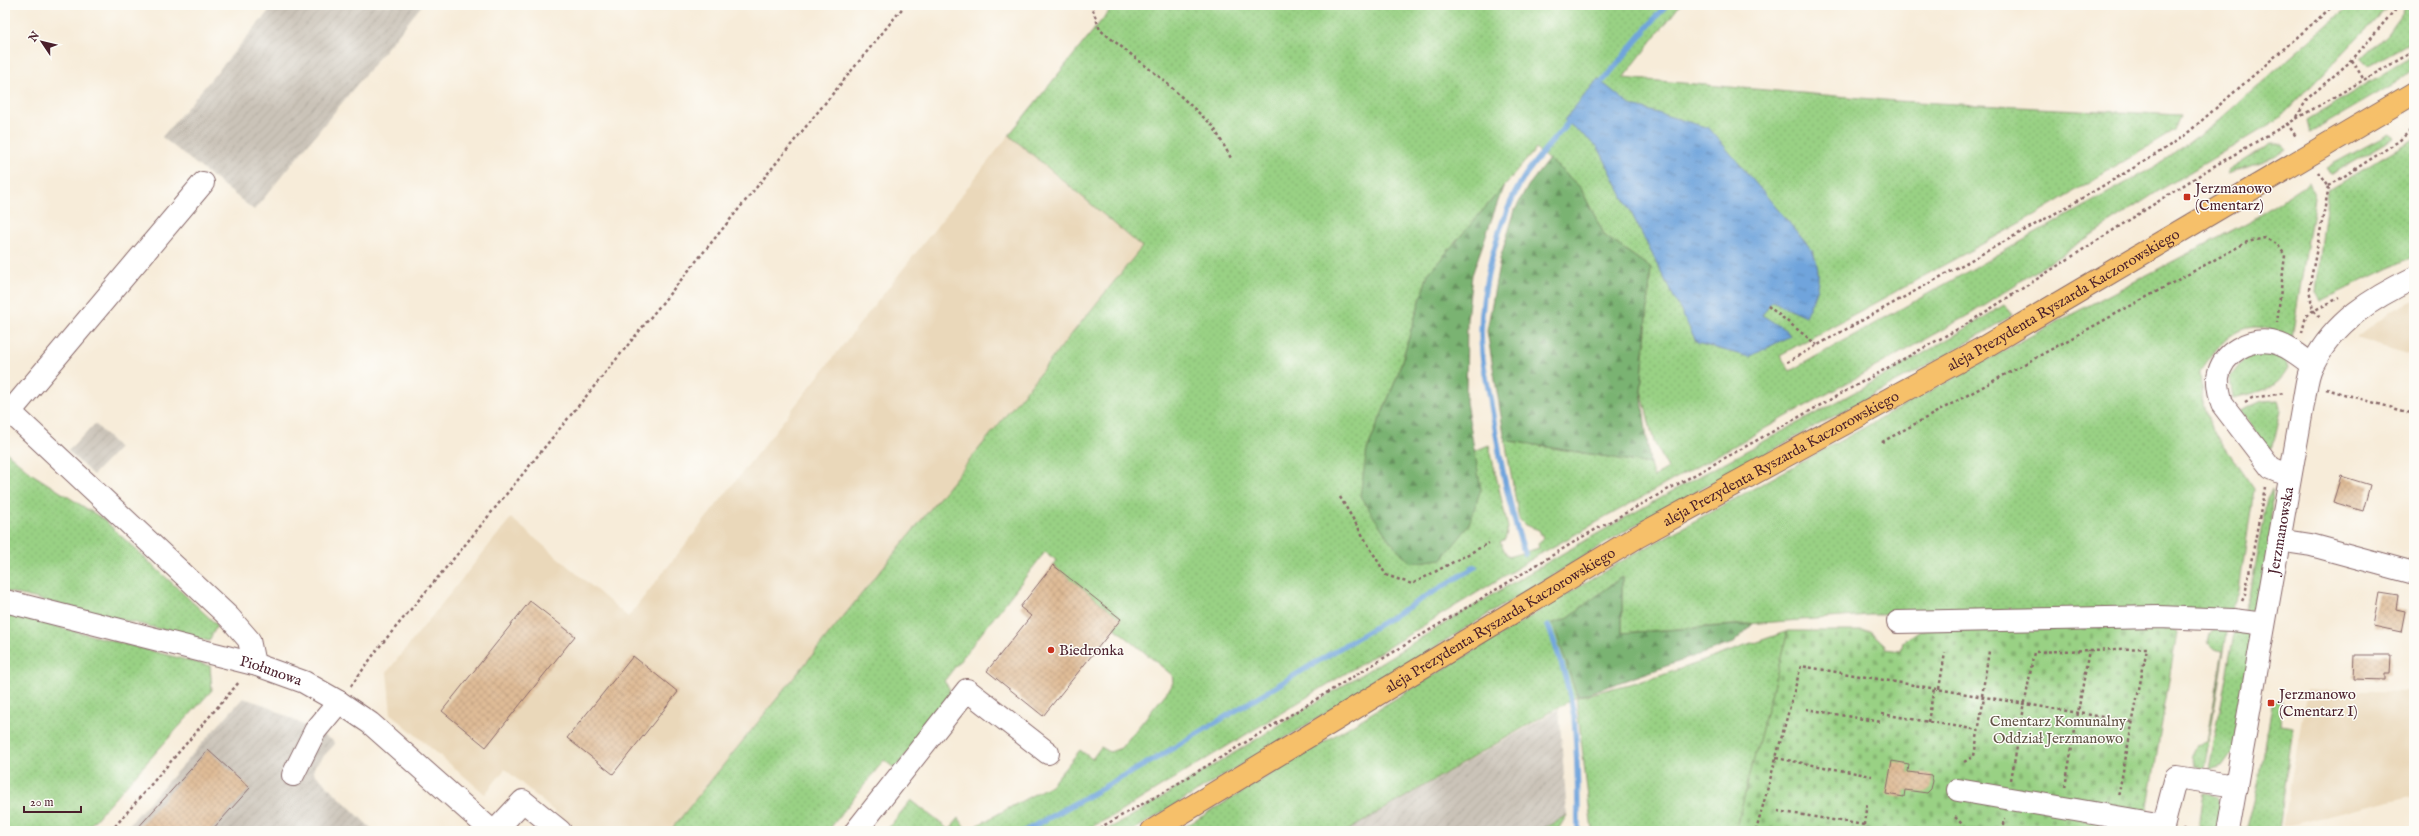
<svg xmlns="http://www.w3.org/2000/svg" width="2419" height="836" font-family="'IM FELL English',serif">
  <style>
    .built { fill: #ead8ba }
    .industrial { fill: url(#industrial-furrows) }
    .grass { fill: url(#grass-dots); stroke: #727858; fill-rule: evenodd }
    .forest { fill: url(#forest-firs); stroke: #62694e }
    .cemetery { fill: url(#cemetery-stones); stroke: #727858 }
    .water { fill: url(#water-ripples); stroke: #5c6284 }
    .lines { fill: none; stroke-linecap: round; stroke-linejoin: round }
    .stream { stroke: #6fa4dc; stroke-width: 5.5 }
    .building { fill: url(#building-cross-hatch) }
    .minor-casing { stroke: #876768; stroke-width: 24 }
    .major-casing { stroke: #876768; stroke-width: 24 }
    .path { stroke: #876768; stroke-width: 2.5; stroke-dasharray: 3 3; stroke-linecap: butt }
    .minor { stroke: #fff; stroke-width: 22 }
    .major { stroke: #f6c06b; stroke-width: 22 }
    .poi-dot { fill: #c8321e; stroke: #fdfcf7; stroke-width: 1.5 }
    .labels { text-anchor: middle; dominant-baseline: central; stroke-width: 3; stroke-linejoin: round; paint-order: stroke }
    .poi-label { font-size: 15px; fill: #4a1f2b; stroke: #fdfcf7; text-anchor: start }
    .street-label { font-size: 15px; fill: #4a1f2b; stroke: #fdfcf7 }
    .park-label { font-size: 15px; fill: #625446; stroke: #fdfcf7 }
  </style>
  <defs>
    <pattern id="industrial-furrows" width="10" height="10" patternUnits="userSpaceOnUse"><rect width="10" height="10" fill="#cac3b8"/><path d="M-1 1l2-2M0 10L10 0M9 11l2-2" fill="none" stroke="#afa79e"/></pattern>
    <pattern id="grass-dots" width="8" height="8" patternUnits="userSpaceOnUse"><rect width="8" height="8" fill="#99d184"/><path d="M2 2h.1M6 6h.1" fill="none" stroke="#85b372" stroke-width="1.8" stroke-linecap="round"/></pattern>
    <pattern id="forest-firs" width="22" height="20" patternUnits="userSpaceOnUse"><rect width="22" height="20" fill="#7ab372"/><path d="M5 1l3.5 6h-7zM16 11l3.5 6h-7z" fill="#66915e"/></pattern>
    <pattern id="cemetery-stones" width="16" height="16" patternUnits="userSpaceOnUse"><rect width="16" height="16" fill="#99d184"/><path d="M2 7V4a2 2 0 0 1 4 0v3zM10 15v-3a2 2 0 0 1 4 0v3z" fill="#85b372"/></pattern>
    <pattern id="water-ripples" width="26" height="14" patternUnits="userSpaceOnUse"><rect width="26" height="14" fill="#6fa4dc"/><path d="M2 4q2-2 4 0t4 0M15 11q2-2 4 0t4 0" fill="none" stroke="#5d85b3"/></pattern>
    <pattern id="building-cross-hatch" width="8" height="8" patternUnits="userSpaceOnUse"><rect width="8" height="8" fill="#dfbc97"/><path d="M0 0l8 8M0 8l8-8" fill="none" stroke="#c1a182"/></pattern>
  </defs>
  <rect width="100%" height="100%" fill="#fdfcf7"/>
  <filter id="ink" filterUnits="userSpaceOnUse"><feTurbulence type="fractalNoise" baseFrequency=".025" numOctaves="2"/><feDisplacementMap in="SourceGraphic" scale="8" xChannelSelector="R" yChannelSelector="G"/><feConvolveMatrix kernelMatrix="1 2 1 2 8 2 1 2 1" color-interpolation-filters="sRGB"/></filter>
  <filter id="wash" filterUnits="userSpaceOnUse"><feTurbulence type="fractalNoise" baseFrequency=".012" numOctaves="4" result="noise"/><feDisplacementMap in="SourceGraphic" scale="16" xChannelSelector="R" yChannelSelector="G"/><feGaussianBlur stdDeviation="0.9" result="paint"/><feColorMatrix in="noise" values="0 0 0 0 0 0 0 0 0 0 0 0 0 0 0 0 0 1.4 0 .05"/><feComposite in="paint" operator="in"/></filter>
  <g filter="url(#wash)">
    <rect width="100%" height="100%" fill="#f7ecd9"/>
    <path class="built" d="M 1009,135 L 1143,246 L 670,831 L 577,831 L 505,769 L 485,794 L 391,714 L 387,672 L 511,518 L 628,617 Z
      M 2414,300 L 2414,356 L 2356,338 L 2389,312 Z
      M 2307,690 L 2414,692 L 2414,795 L 2283,827 Z"/>
    <path class="industrial" d="M 274,5 L 422,5 L 254,210 L 162,137 Z
      M 95,424 L 119,448 L 93,475 L 68,451 Z
      M 243,698 L 265,705 L 332,740 L 335,744 L 315,765 L 313,772 L 374,831 L 123,831 Z
      M 1559,709 L 1567,815 L 1539,831 L 1347,831 Z"/>
    <path class="grass" d="M 1114,5 L 1680,5 L 1623,78 L 1897,101 L 2180,115 L 2174,131 L 2035,215 L 1780,355 L 1790,371 L 2156,166 L 2211,127 L 2350,5 L 2390,5 L 2280,118 L 2160,190 L 1972,313 L 1540,554 L 1115,815 L 1083,831 L 886,831 L 911,800 L 949,830 L 959,818 L 967,831 L 1051,785 L 1080,750 L 1092,759 L 1101,747 L 1110,752 L 1121,748 L 1171,687 L 1173,682 L 1172,675 L 1115,628 L 1121,619 L 1053,565 L 1056,560 L 1045,552 L 944,681 L 949,688 L 950,695 L 895,769 L 884,760 L 831,827 L 835,831 L 670,831 L 1142,247 L 1009,135 ZM 1536,149 L 1580,187 L 1605,236 L 1651,268 L 1641,390 L 1654,442 L 1668,468 L 1653,477 L 1650,464 L 1505,440 L 1519,519 L 1525,525 L 1539,530 L 1543,539 L 1538,543 L 1539,548 L 1508,557 L 1500,542 L 1505,539 L 1508,528 L 1489,445 L 1474,451 L 1367,450 L 1397,377 L 1428,274 Z
      M 2408,5 L 2414,5 L 2414,40 L 2368,66 L 2361,59 L 2387,34 Z
      M 2414,55 L 2414,68 L 2397,82 L 2310,133 L 2307,120 Z
      M 2389,134 L 2394,138 L 2332,174 L 2327,167 Z
      M 2414,139 L 2414,256 L 2321,301 L 2316,292 L 2328,190 Z
      M 2271,144 L 2284,144 L 2287,149 L 2277,156 L 2228,174 L 2228,171 Z
      M 2309,182 L 2315,198 L 2292,337 C 2282,334 2267,327 2256,327 C 2230,327 2214,352 2200,371 L 2202,399 L 2211,427 L 2254,489 L 2239,591 L 2231,610 L 1870,615 L 1622,633 L 1622,577 L 1566,619 L 1553,623 L 1577,697 L 1654,678 L 1788,631 L 1735,831 L 1592,831 L 1576,697 L 1347,831 L 1178,831 L 1620,562 L 2038,332 L 2252,220 Z
      M 2004,305 L 2012,315 L 1955,350 L 1637,524 L 1132,831 L 1104,831 L 1127,819 C 1294,717 1459,611 1630,515 C 1754,444 1884,381 2004,305 Z
      M 2269,350 L 2285,360 L 2288,368 C 2277,391 2256,392 2233,398 L 2230,377 L 2251,351 Z
      M 2278,400 L 2281,410 L 2273,446 L 2269,449 L 2240,411 L 2262,401 Z
      M 5,451 L 32,474 L 103,519 L 217,625 L 209,641 L 5,591 Z
      M 2272,489 C 2275,530 2264,573 2257,613 L 2243,612 L 2249,595 L 2267,498 Z
      M 5,613 L 210,666 L 212,690 L 85,831 L 5,831 Z
      M 2221,625 L 2228,627 L 2204,770 L 2195,766 L 2191,755 L 2196,745 L 2207,742 L 2223,651 L 2214,649 L 2208,643 L 2210,634 Z
      M 2235,628 L 2248,630 L 2252,645 L 2233,752 L 2223,766 L 2209,770 Z
      M 2273,700 L 2282,701 L 2280,725 L 2293,727 L 2279,830 L 2246,831 L 2259,781 Z
      M 2204,793 C 2228,794 2221,813 2218,829 L 2199,827 Z
      M 1567,815 L 1557,831 L 1539,831 Z"/>
    <path class="forest" d="M 1549,159 L 1580,187 L 1605,236 L 1651,268 L 1641,390 L 1650,464 L 1505,440 L 1487,331 L 1500,259 L 1515,210 L 1528,186 Z
      M 1503,187 L 1472,275 L 1467,319 L 1466,402 L 1481,489 L 1468,527 L 1442,559 L 1411,563 L 1390,541 L 1360,496 L 1367,450 L 1397,377 L 1428,274 Z
      M 1622,577 L 1622,633 L 1753,624 L 1733,643 L 1577,697 L 1553,623 L 1566,619 Z"/>
    <path class="cemetery" d="M 2171,627 L 2177,632 L 2144,831 L 1735,831 L 1788,631 L 1870,631 L 1885,645 L 1885,649 L 1901,651 L 1903,642 L 1920,630 Z"/>
    <path class="water" d="M 1598,79 L 1630,105 L 1709,128 L 1812,250 C 1824,278 1817,291 1805,316 L 1772,301 L 1762,315 L 1787,331 L 1790,336 L 1749,357 L 1697,343 L 1598,147 L 1564,120 Z"/>
    <g class="lines">
      <path class="stream" d="M 1598,87 L 1666,5
        M 1525,554 C 1507,502 1500,458 1491,404 C 1489,387 1483,369 1482,351 C 1477,298 1497,219 1526,174 C 1540,154 1557,136 1572,118
        M 1548,625 C 1559,654 1570,687 1574,718 C 1578,756 1578,794 1578,831
        M 1025,831 L 1160,756 L 1475,567"/>
    </g>
    <g id="blocks">
      <path class="building" d="M 2341,476 L 2370,485 L 2363,511 L 2333,502 Z
        M 1053,565 L 1121,619 L 1043,716 L 987,671 L 1031,616 L 1020,607 Z
        M 2379,593 L 2398,596 L 2396,609 L 2405,611 L 2401,632 L 2373,626 Z
        M 530,601 L 575,636 L 486,747 L 442,711 Z
        M 2355,655 L 2391,655 L 2390,674 L 2385,674 L 2385,680 L 2354,679 Z
        M 633,656 L 678,692 L 613,774 L 567,738 Z
        M 208,750 L 250,788 L 211,831 L 135,831 Z
        M 1892,761 L 1909,764 L 1908,772 L 1931,775 L 1933,781 L 1931,789 L 1927,793 L 1905,790 L 1904,797 L 1886,794 Z"/>
    </g>
  </g>
  <g filter="url(#ink)">
    <use href="#blocks" fill-opacity="0" stroke="#876768" stroke-width="1"/>
    <g class="lines">
      <defs>
        <g id="minor">
          <path d="M 5,407 L 229,617 L 249,640 L 254,664"/>
          <path d="M 10,412 L 203,183"/>
          <path d="M 2290,476 L 2271,468 L 2222,404 C 2220,395 2217,386 2218,377 C 2222,352 2250,338 2272,342 C 2287,345 2300,356 2312,365"/>
          <path d="M 2279,540 L 2311,545 L 2414,573"/>
          <path id="s1" d="M 5,601 L 254,664 L 304,682 L 339,702 L 370,723 L 492,831"/>
          <path d="M 1898,622 L 2159,617 L 2233,620 L 2264,624"/>
          <path d="M 293,775 L 315,731 L 339,702"/>
          <path d="M 1958,790 L 2163,825"/>
          <path d="M 495,831 L 523,801 L 560,831"/>
          <path d="M 856,831 L 967,690 L 1048,753"/>
          <path d="M 2162,831 L 2176,777 L 2236,786"/>
          <path id="s2" d="M 2228,831 L 2304,399 C 2306,388 2307,374 2313,364 C 2334,322 2372,298 2414,278"/>
        </g>
        <g id="major">
          <path id="s3" d="M 1152,831 L 1637,537 L 1981,349 L 2414,93"/>
        </g>
      </defs>
      <use href="#minor" class="minor-casing"/>
      <use href="#major" class="major-casing"/>
      <path class="path" d="M 1088,5 L 1093,10 L 1100,30 L 1161,78 L 1213,126 L 1232,160
        M 2352,60 L 2364,80
        M 2297,117 L 2307,99 L 2352,60 L 2399,5
        M 2287,123 L 2297,138
        M 2319,172 L 2329,186 L 2309,289 L 2313,310 L 2321,319
        M 2329,186 L 2399,141 L 2414,127
        M 1768,306 L 1817,345
        M 2302,333 L 2306,316 L 2309,313 L 2339,298
        M 1787,362 L 2072,204 L 2152,157 L 2184,136 L 2334,5
        M 2326,389 L 2414,414
        M 2245,402 L 2252,398 L 2284,393
        M 1882,442 L 2247,242 L 2265,238 L 2277,244 L 2285,255 L 2277,323
        M 1340,497 L 1386,575 L 1412,584 L 1489,543
        M 2242,601 L 2245,595 L 2265,487
        M 351,686 L 380,646 L 460,551 L 905,5
        M 1939,689 L 1945,653
        M 1982,696 L 1989,651
        M 1806,709 L 1881,722
        M 1882,714 L 1978,730
        M 1928,722 L 1934,688
        M 1776,758 L 1872,776
        M 1964,762 L 1974,756 L 1984,697
        M 2011,780 L 2034,652 L 2147,648 L 2118,797
        M 2065,787 L 2089,650
        M 1778,811 L 1864,825
        M 1955,817 L 1962,824 L 1960,831
        M 2183,829 L 2192,831
        M 111,831 L 240,681
        M 1094,831 L 1164,792 L 1584,536 L 1965,325 L 2209,169 L 2414,51
        M 1756,831 L 1801,666 L 2132,722
        M 1863,831 L 1867,803
        M 2003,831 L 2005,818"/>
      <use href="#minor" class="minor"/>
      <use href="#major" class="major"/>
    </g>
  </g>
  <g class="poi-dot">
    <rect x="2183" y="193" width="8" height="8" rx="2"/>
    <circle cx="1051" cy="650" r="4"/>
    <rect x="2267" y="699" width="8" height="8" rx="2"/>
  </g>
  <g class="labels">
    <g class="poi-label">
      <text x="2195" y="188">Jerzmanowo<tspan x="2195" dy="17">(Cmentarz)</tspan></text>
      <text x="1059" y="650">Biedronka</text>
      <text x="2279" y="694">Jerzmanowo<tspan x="2279" dy="17">(Cmentarz I)</tspan></text>
    </g>
    <g class="street-label">
      <text stroke="none"><textPath href="#s3" startOffset="1055">aleja Prezydenta Ryszarda Kaczorowskiego</textPath></text>
      <text stroke="none"><textPath href="#s3" startOffset="731">aleja Prezydenta Ryszarda Kaczorowskiego</textPath></text>
      <text stroke="none"><textPath href="#s2" startOffset="305">Jerzmanowska</textPath></text>
      <text stroke="none"><textPath href="#s3" startOffset="407">aleja Prezydenta Ryszarda Kaczorowskiego</textPath></text>
      <text stroke="none"><textPath href="#s1" startOffset="275">Piołunowa</textPath></text>
    </g>
    <g class="park-label">
      <text x="2058" y="721">Cmentarz Komunalny<tspan x="2058" dy="17">Oddział Jerzmanowo</tspan></text>
    </g>
  </g>
  <rect width="2419" height="836" fill="none" stroke="#fdfcf7" stroke-width="20"/>
  <g transform="translate(42 42) rotate(305)" stroke="#fdfcf7" stroke-width="3" paint-order="stroke">
  <path d="M0-3L7 15L0 10L-7 15Z" fill="#4a1f2b"/>
  <text y="-6" font-size="11" font-weight="bold" text-anchor="middle" fill="#4a1f2b">N</text>
  </g>
  <path d="M24 806v6h57v-6" fill="none" stroke="#4a1f2b" stroke-width="2"/>
  <text x="30" y="806" font-size="12" fill="#4a1f2b" stroke="#fdfcf7" stroke-width="3" paint-order="stroke">20 m</text>
</svg>
